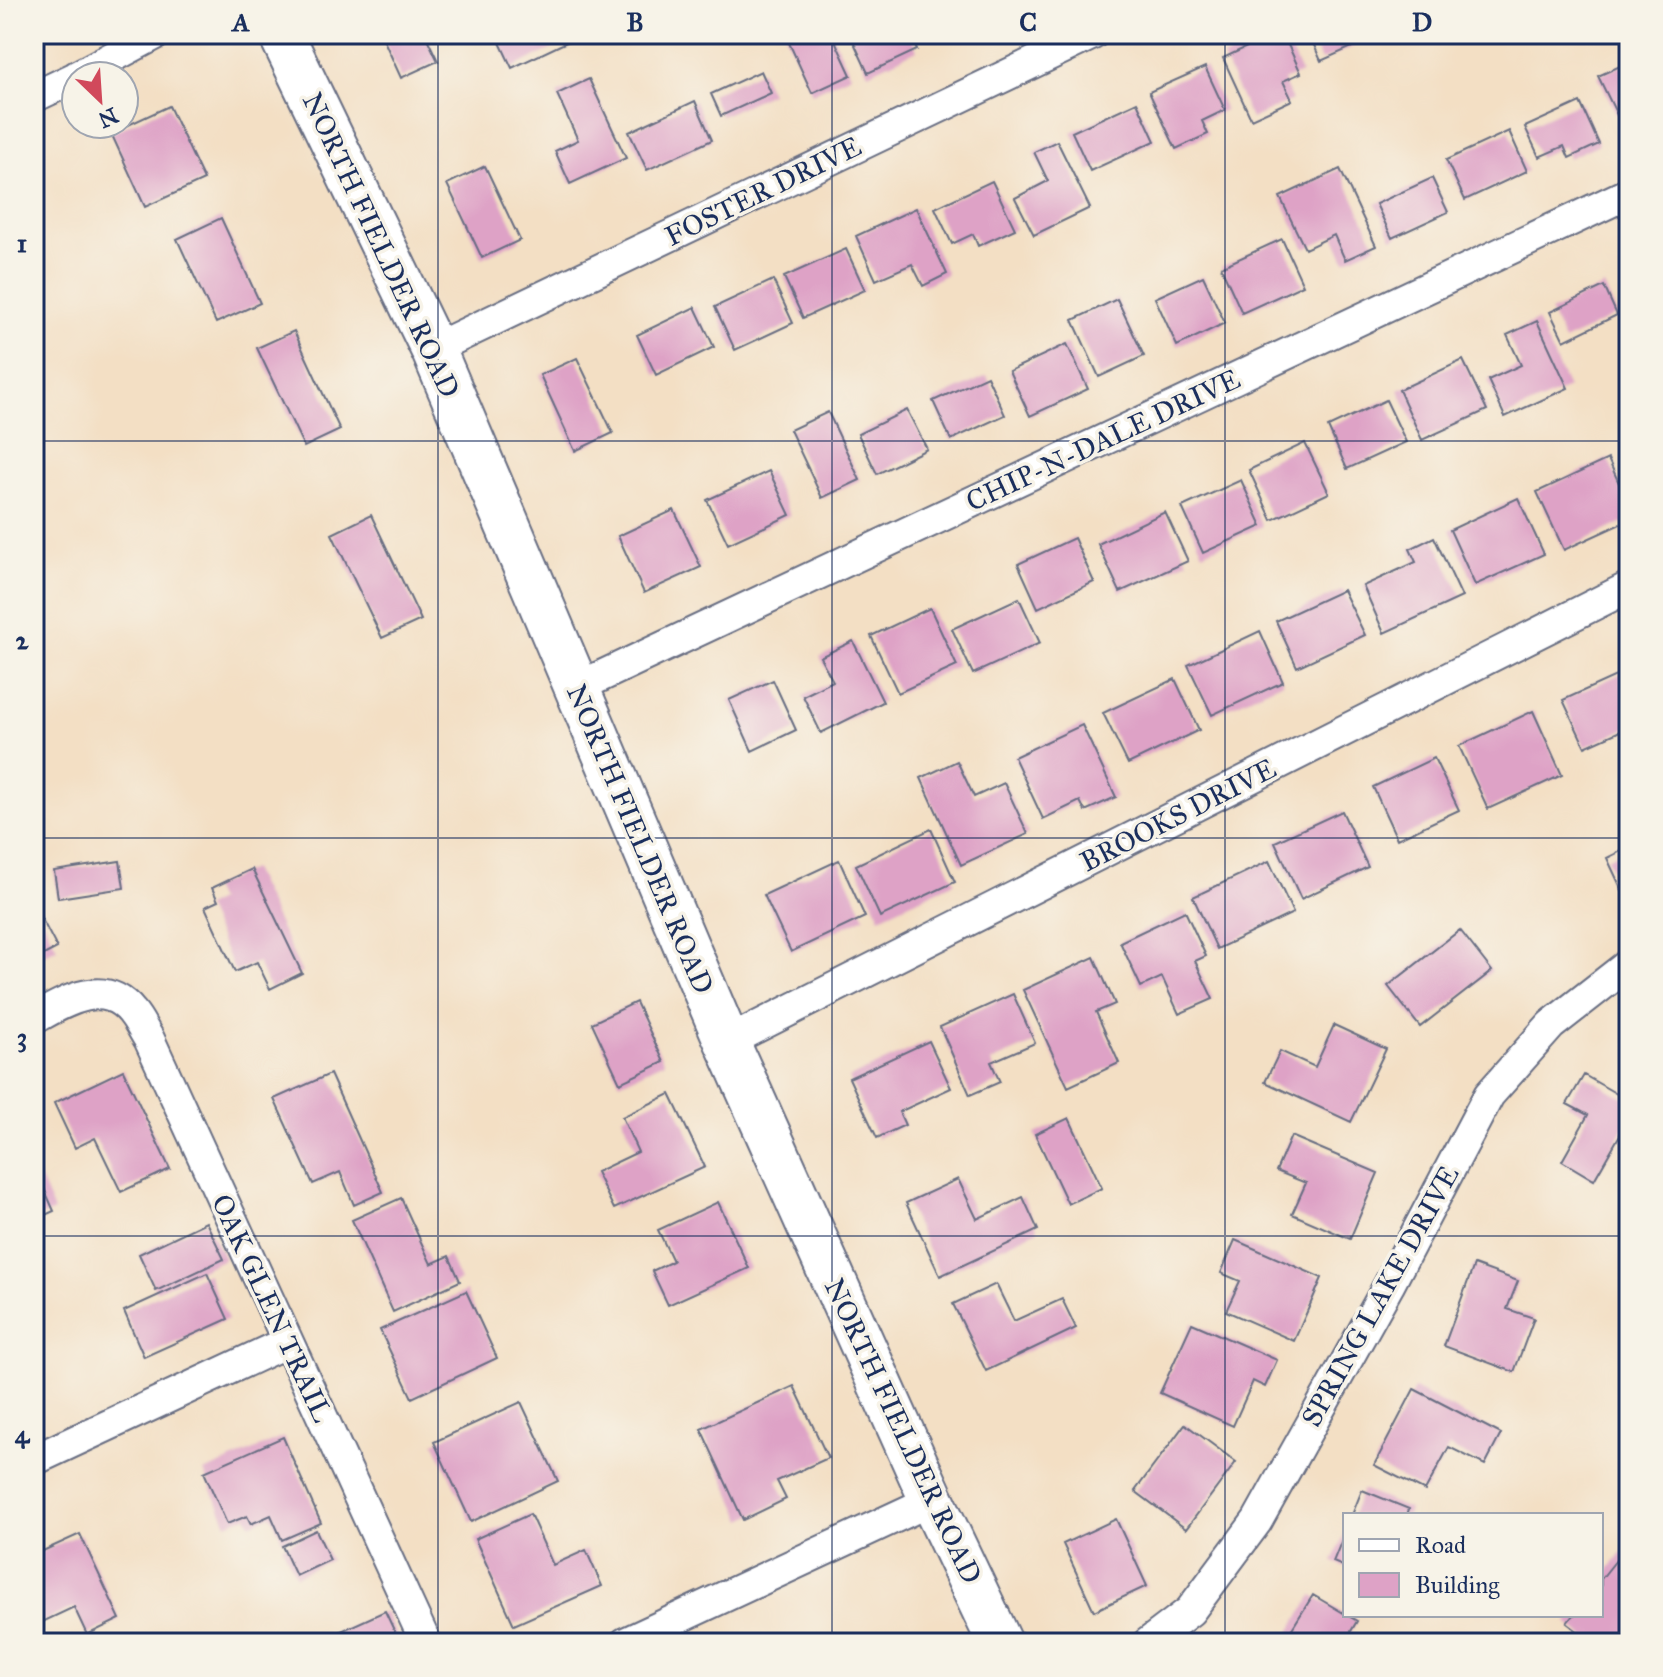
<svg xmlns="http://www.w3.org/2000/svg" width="1663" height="1677" font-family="'IM FELL Great Primer',serif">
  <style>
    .building { fill: #dea2c6 }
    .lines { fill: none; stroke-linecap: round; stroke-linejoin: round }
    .street-casing { stroke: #676d82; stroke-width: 34 }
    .secondary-casing { stroke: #676d82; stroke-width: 48 }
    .street { stroke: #fff; stroke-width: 30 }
    .secondary { stroke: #fff; stroke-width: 44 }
    .grid { fill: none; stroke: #1b2f5e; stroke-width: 2; stroke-opacity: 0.55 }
    .labels { text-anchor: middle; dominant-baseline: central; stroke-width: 7; stroke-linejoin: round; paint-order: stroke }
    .street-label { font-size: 28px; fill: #1b2f5e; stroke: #f7f3e8 }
    .neatline { fill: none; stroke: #1b2f5e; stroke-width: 3 }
    .grid-label { font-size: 26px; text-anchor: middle; font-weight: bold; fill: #1b2f5e }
  </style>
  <rect width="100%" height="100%" fill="#f7f3e8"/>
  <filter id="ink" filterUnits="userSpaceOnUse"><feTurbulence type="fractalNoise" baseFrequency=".0125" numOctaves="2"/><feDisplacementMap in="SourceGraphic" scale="16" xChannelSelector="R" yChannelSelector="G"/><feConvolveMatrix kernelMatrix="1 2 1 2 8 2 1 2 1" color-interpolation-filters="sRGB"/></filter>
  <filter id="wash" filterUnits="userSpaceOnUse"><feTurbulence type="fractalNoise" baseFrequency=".006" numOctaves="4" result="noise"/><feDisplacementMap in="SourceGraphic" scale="32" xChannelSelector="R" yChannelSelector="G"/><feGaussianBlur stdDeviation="1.8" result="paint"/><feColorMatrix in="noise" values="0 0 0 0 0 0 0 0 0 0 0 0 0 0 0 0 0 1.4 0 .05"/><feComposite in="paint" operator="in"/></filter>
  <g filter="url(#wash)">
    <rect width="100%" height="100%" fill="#f3dfc4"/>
    <g id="blocks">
      <path class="building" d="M 381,34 L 425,34 L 438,61 L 401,78 Z
        M 496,34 L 568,34 L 571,40 L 512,68 Z
        M 785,34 L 832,34 L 851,75 L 812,93 Z
        M 850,34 L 910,34 L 917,50 L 868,73 Z
        M 1275,34 L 1283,34 L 1301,73 L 1283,81 L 1292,100 L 1251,119 L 1223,58 Z
        M 1309,34 L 1370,34 L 1372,38 L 1321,61 Z
        M 1629,62 L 1629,109 L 1617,115 L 1598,76 Z
        M 1205,67 L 1225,110 L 1202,121 L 1208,134 L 1176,149 L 1149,92 Z
        M 761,71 L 771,93 L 721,116 L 711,94 Z
        M 589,79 L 626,158 L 570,184 L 555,151 L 578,140 L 557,94 Z
        M 695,101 L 712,140 L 647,170 L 629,132 Z
        M 1137,102 L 1155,141 L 1090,171 L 1072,132 Z
        M 1580,102 L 1599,144 L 1569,158 L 1564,146 L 1539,157 L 1525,127 Z
        M 169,106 L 204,180 L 145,207 L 111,133 Z
        M 1509,131 L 1527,171 L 1465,200 L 1446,160 Z
        M 1057,141 L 1090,208 L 1034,235 L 1015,198 L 1048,181 L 1034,152 Z
        M 485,166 L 520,240 L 482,258 L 447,184 Z
        M 1340,169 L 1376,246 L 1345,260 L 1334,235 L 1305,249 L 1280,197 Z
        M 1432,178 L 1448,212 L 1392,238 L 1376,204 Z
        M 992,181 L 1015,229 L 978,246 L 973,234 L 952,244 L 935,208 Z
        M 916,208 L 947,274 L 923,286 L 912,264 L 876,280 L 856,236 Z
        M 221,218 L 260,303 L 216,323 L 177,239 Z
        M 1282,239 L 1303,285 L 1242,313 L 1221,267 Z
        M 846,249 L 865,290 L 803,318 L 784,277 Z
        M 1203,276 L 1225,323 L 1177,346 L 1155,298 Z
        M 773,280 L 793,323 L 735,350 L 715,307 Z
        M 1604,286 L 1617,315 L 1564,341 L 1550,312 Z
        M 1117,299 L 1144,356 L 1099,377 L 1073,320 Z
        M 695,307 L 714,347 L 656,375 L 637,335 Z
        M 1537,321 L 1568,388 L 1505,417 L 1488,380 L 1521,365 L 1507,335 Z
        M 294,331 L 340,430 L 304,447 L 257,348 Z
        M 1067,344 L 1088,389 L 1030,416 L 1009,371 Z
        M 577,358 L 613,433 L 575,451 L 540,375 Z
        M 1463,360 L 1487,410 L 1422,440 L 1399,390 Z
        M 987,376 L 1005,415 L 951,440 L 933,401 Z
        M 1386,400 L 1406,442 L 1347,469 L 1328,427 Z
        M 907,410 L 927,449 L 877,474 L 858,434 Z
        M 828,412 L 860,480 L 822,498 L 790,430 Z
        M 1305,443 L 1329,493 L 1272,520 L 1249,470 Z
        M 1608,459 L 1629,505 L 1629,520 L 1564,550 L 1537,492 Z
        M 769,471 L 790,515 L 728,544 L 707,500 Z
        M 1241,480 L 1262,526 L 1203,553 L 1182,507 Z
        M 1518,498 L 1544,554 L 1475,585 L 1450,530 Z
        M 674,510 L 701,567 L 644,593 L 618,536 Z
        M 1165,512 L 1188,561 L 1120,592 L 1098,544 Z
        M 371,515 L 421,620 L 382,638 L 332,534 Z
        M 1434,537 L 1462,597 L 1384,633 L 1363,586 L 1416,562 L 1410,549 Z
        M 1074,538 L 1094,582 L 1038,608 L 1018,564 Z
        M 1343,590 L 1365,635 L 1297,667 L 1276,621 Z
        M 1019,598 L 1040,643 L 973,674 L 952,629 Z
        M 930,608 L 957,666 L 898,693 L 871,636 Z
        M 1260,631 L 1283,682 L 1212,715 L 1188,665 Z
        M 853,641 L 883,702 L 821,733 L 803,696 L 833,681 L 820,657 Z
        M 1629,670 L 1629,727 L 1585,747 L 1563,700 Z
        M 1175,679 L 1199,730 L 1128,764 L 1103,713 Z
        M 773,680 L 796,730 L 752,751 L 729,700 Z
        M 1533,711 L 1562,775 L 1488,809 L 1459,746 Z
        M 1082,725 L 1116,797 L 1085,811 L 1080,801 L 1043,819 L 1014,757 Z
        M 1434,758 L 1459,810 L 1397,839 L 1373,787 Z
        M 957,761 L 974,797 L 1004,783 L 1028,834 L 961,865 L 921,778 Z
        M 1342,811 L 1368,867 L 1301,899 L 1275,842 Z
        M 931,829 L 955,882 L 880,917 L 856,865 Z
        M 1629,847 L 1629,905 L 1607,858 Z
        M 839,860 L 865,917 L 791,952 L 764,895 Z
        M 120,861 L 124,888 L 58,898 L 54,871 Z
        M 1269,861 L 1293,913 L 1217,949 L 1193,897 Z
        M 252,869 L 302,973 L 270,989 L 257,962 L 235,972 L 205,907 L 218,901 L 212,888 Z
        M 34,904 L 57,948 L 34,960 Z
        M 1185,911 L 1206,956 L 1195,961 L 1213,999 L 1179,1014 L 1162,977 L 1141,987 L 1120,942 Z
        M 1460,930 L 1492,971 L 1420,1027 L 1388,986 Z
        M 1094,957 L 1115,1004 L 1096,1012 L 1119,1063 L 1068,1087 L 1023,990 Z
        M 1013,994 L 1035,1043 L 991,1062 L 1000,1082 L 970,1095 L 940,1027 Z
        M 636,1002 L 664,1062 L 620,1083 L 592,1023 Z
        M 1334,1025 L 1386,1049 L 1351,1122 L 1265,1082 L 1280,1051 L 1315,1067 Z
        M 929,1041 L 951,1088 L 899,1112 L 905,1125 L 877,1138 L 849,1078 Z
        M 123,1070 L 170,1169 L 121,1192 L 95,1138 L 75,1148 L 54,1103 Z
        M 330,1074 L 383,1192 L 354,1205 L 340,1172 L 313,1184 L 274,1099 Z
        M 1584,1075 L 1629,1101 L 1629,1119 L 1594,1180 L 1562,1161 L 1588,1115 L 1567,1104 Z
        M 670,1094 L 705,1167 L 614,1209 L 596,1172 L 638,1152 L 622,1117 Z
        M 1069,1118 L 1102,1188 L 1068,1204 L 1035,1134 Z
        M 1291,1136 L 1378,1173 L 1350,1239 L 1292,1214 L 1306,1183 L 1276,1171 Z
        M 34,1166 L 54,1211 L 34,1220 Z
        M 958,1179 L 977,1219 L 1023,1197 L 1038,1230 L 940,1276 L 906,1203 Z
        M 401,1198 L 431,1264 L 449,1256 L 460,1281 L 393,1312 L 352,1220 Z
        M 718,1202 L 749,1268 L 668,1305 L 652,1271 L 673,1261 L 658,1230 Z
        M 206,1222 L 224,1259 L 156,1291 L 139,1254 Z
        M 1235,1240 L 1322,1278 L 1294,1341 L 1226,1311 L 1240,1281 L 1221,1273 Z
        M 1474,1265 L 1518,1281 L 1507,1309 L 1534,1318 L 1514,1372 L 1444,1346 Z
        M 207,1273 L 228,1319 L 144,1357 L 124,1311 Z
        M 996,1284 L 1014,1321 L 1062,1299 L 1076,1328 L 986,1371 L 953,1304 Z
        M 466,1291 L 497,1358 L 412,1398 L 380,1330 Z
        M 1192,1323 L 1277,1360 L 1265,1387 L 1253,1381 L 1233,1426 L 1160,1393 Z
        M 794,1386 L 828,1458 L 777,1481 L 786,1499 L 743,1520 L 701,1429 Z
        M 1414,1389 L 1501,1434 L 1485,1465 L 1449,1447 L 1425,1491 L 1374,1465 Z
        M 521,1402 L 558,1481 L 471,1522 L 434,1442 Z
        M 1185,1424 L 1236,1462 L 1186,1529 L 1135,1491 Z
        M 283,1437 L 321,1523 L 282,1540 L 271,1515 L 251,1524 L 247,1516 L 227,1524 L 204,1472 Z
        M 1362,1490 L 1409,1509 L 1407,1515 L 1352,1515 Z
        M 530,1514 L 553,1565 L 586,1550 L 602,1586 L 514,1625 L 475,1539 Z
        M 1116,1519 L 1147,1586 L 1094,1611 L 1063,1544 Z
        M 316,1530 L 330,1560 L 296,1576 L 282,1546 Z
        M 1345,1532 L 1345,1567 L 1333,1562 Z
        M 80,1534 L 120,1619 L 87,1635 L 74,1607 L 34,1626 L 34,1555 Z
        M 1625,1549 L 1629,1553 L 1629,1643 L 1593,1643 L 1567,1623 L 1573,1615 L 1601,1615 L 1601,1579 Z
        M 1313,1595 L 1357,1621 L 1344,1643 L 1283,1643 Z
        M 385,1611 L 400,1643 L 315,1643 Z"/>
    </g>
  </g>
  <g filter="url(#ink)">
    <use href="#blocks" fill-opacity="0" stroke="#676d82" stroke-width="2"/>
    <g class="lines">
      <defs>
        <path id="street" d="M 77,76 L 156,34
          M 34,97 L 76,77
          M 433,349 L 1093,34
          M 576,688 L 1629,193
          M 34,1019 C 64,1002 104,977 132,1012 C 139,1020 143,1030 149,1039 L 426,1643
          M 727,1042 L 1629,587
          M 34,1460 L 287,1342
          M 625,1643 L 932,1500
          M 1148,1643 L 1190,1611 L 1257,1521 L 1389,1285 L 1489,1095 L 1551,1025 L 1629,964"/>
        <path id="secondary" d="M 281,34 L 433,349 L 727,1042 L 932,1500 L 1000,1643"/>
      </defs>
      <use href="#street" class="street-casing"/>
      <use href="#secondary" class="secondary-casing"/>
      <use href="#street" class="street"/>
      <use href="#secondary" class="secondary"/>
    </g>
  </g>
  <path class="grid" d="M 438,34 L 438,1643M 832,34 L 832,1643M 1225,34 L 1225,1643M 34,441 L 1629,441M 34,838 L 1629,838M 34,1236 L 1629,1236"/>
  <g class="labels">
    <g class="street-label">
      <text transform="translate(763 191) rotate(-26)">FOSTER DRIVE</text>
      <text transform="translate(381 245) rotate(65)">NORTH FIELDER ROAD</text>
      <text transform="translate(1103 440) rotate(-25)">CHIP-N-DALE DRIVE</text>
      <text transform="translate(1178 815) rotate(-27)">BROOKS DRIVE</text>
      <text transform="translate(640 839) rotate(67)">NORTH FIELDER ROAD</text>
      <text transform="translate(1380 1296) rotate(-61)">SPRING LAKE DRIVE</text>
      <text transform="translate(272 1308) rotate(65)">OAK GLEN TRAIL</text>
      <text transform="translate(903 1431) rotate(65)">NORTH FIELDER ROAD</text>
    </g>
  </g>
  <rect width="1663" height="1677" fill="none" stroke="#f7f3e8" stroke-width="88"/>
  <rect x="1343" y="1513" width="260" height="104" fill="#f7f3e8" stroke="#9fa5b1" stroke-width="2"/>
  <rect x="1359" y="1539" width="40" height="12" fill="#ffffff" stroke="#9fa5b1" stroke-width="2"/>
  <text x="1415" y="1553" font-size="24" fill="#1b2f5e">Road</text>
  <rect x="1359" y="1573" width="40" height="24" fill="#dea2c6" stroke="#9fa5b1" stroke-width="2"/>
  <text x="1415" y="1593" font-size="24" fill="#1b2f5e">Building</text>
  <g transform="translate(100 100) rotate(155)"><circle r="38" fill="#f7f3e8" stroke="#9fa5b1" stroke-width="2"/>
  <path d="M0-6L14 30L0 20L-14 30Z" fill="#d1495b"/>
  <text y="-12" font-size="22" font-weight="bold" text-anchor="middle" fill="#1b2f5e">N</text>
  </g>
  <rect x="44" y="44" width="1575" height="1589" class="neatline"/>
  <g class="grid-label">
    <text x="241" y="31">A</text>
    <text x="635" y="31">B</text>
    <text x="1028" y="31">C</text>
    <text x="1422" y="31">D</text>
    <text x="22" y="252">1</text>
    <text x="22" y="649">2</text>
    <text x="22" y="1046">3</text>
    <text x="22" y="1443">4</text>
  </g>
</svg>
